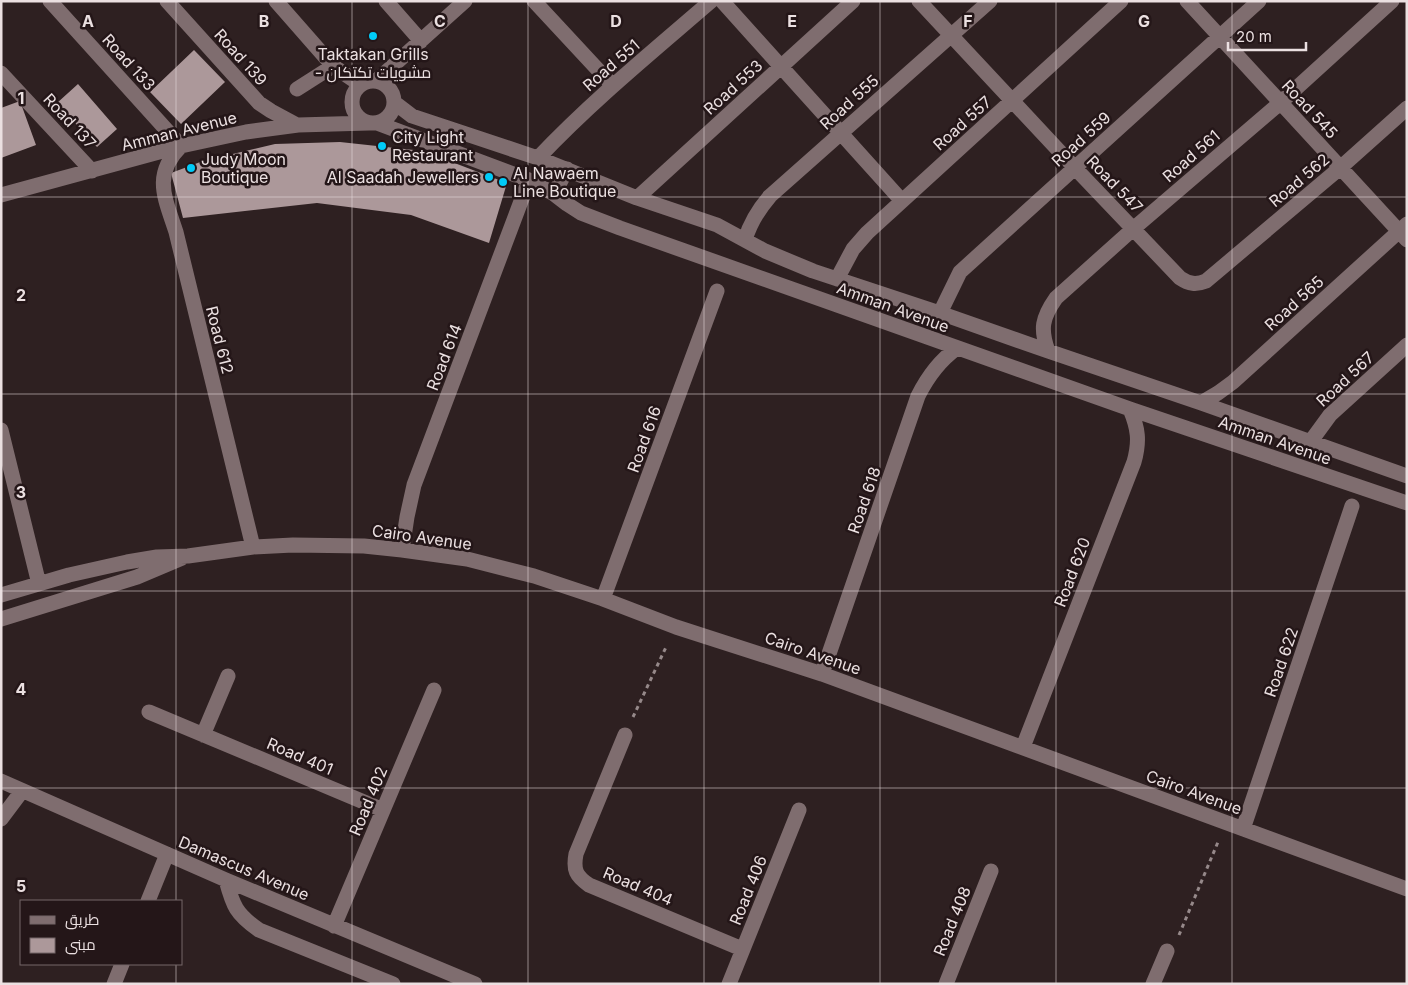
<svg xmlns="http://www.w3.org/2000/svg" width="1408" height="985" font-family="Inter,Cairo,sans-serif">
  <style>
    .building { fill: #ac989a }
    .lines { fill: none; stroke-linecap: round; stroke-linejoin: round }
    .path { stroke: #96898a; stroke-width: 3; stroke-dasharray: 4 4; stroke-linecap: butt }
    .minor { stroke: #7f6d6f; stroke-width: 15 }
    .grid { fill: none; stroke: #ebe0e1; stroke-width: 1; stroke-opacity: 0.55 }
    .poi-dot { fill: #00cbf8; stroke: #241618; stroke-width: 2 }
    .labels { text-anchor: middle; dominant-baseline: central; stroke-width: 5; stroke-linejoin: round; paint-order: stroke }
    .poi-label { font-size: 16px; fill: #ebe0e1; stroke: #241618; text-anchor: start }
    .street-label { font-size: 16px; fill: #ebe0e1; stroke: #241618 }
    .grid-label { font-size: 16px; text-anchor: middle; font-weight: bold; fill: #ebe0e1; stroke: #241618; stroke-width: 5; stroke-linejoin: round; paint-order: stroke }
  </style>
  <rect width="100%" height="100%" fill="#2e2021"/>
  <path class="building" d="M 194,50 L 225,82 L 181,124 L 150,92 Z
    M 78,84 L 117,129 L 97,147 L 57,103 Z
    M 20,101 L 36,145 L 1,158 L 1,108 Z
    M 340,142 L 423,151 L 507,183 L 489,243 L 411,215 L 317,203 L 183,218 L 171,173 L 203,161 L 275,144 Z"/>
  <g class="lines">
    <path class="path" d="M 633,717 L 667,645
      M 1179,935 L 1218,842"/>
    <path class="minor" d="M 50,1 L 181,146 C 152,175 165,198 176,232 L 253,547
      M 167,1 L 259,103 L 271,111 L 297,125
      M 276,1 L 333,66 L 361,85
      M 386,1 L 421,41
      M 534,1 L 613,86
      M 722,1 L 902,201
      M 919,1 L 1075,168 L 1180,278 C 1189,284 1196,285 1206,281 L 1340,168 L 1407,108
      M 1187,1 L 1407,240
      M 1,73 L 92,171
      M 376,81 L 465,1
      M352 102a21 21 0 1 1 42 0a21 21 0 1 1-42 0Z
      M 297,89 L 333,66
      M 395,103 L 412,116 L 538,158 L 637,198 L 717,225 L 765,251 L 813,271 L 940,313 L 1048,351 L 1201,403 L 1407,476
      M 377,123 L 529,180 L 554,194 L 567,204 L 581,213 L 620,228 L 1130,409 L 1407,503
      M 538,158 C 592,101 652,52 711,1
      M 554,194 L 567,169
      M 1,195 L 181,146 L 246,132 L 298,125 L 369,123
      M 637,198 L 853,1
      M 745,240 C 750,223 758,210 770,196 L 990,1
      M 837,279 L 853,249 L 867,233 L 1121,1
      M 940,313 L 960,272 L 1259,1
      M 1048,351 C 1040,329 1042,318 1056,298 L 1133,229 L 1280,103 L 1392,1
      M 1201,403 L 1218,393 L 1233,382 L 1407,224
      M 1,430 L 39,584
      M 1311,441 L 1330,415 L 1407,345
      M 402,550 L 407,517 L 414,485 L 529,180
      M 1,595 L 69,575 L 127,562 L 157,557 L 188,556 L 253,547 L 293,545 L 364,546 L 402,550 L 467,559 L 534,576 L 603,599 L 676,627 L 822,674 L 1407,889
      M 603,599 L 717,291
      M 1,619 L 137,577 L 182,558
      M 822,674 L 918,396 C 928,376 939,361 957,348
      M 149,712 L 383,810
      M 203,735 L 228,676
      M 625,735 L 576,854 C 573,870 576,876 589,885 L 742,949
      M 1023,747 L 1134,462 C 1140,441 1138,428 1130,409
      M 1,781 L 226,880 L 475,984
      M 1,819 L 22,791
      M 1243,829 L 1352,506
      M 226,880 C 233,906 236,914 259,930 L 393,984
      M 148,901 L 167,854
      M 334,926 L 434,690
      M 114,984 L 122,964
      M 729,984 L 799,810
      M 946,984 L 991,871
      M 1153,984 L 1167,951"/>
  </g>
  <path class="grid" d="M 176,1 L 176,901M 352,1 L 352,984M 528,1 L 528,984M 704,1 L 704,984M 880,1 L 880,984M 1056,1 L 1056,984M 1232,1 L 1232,984M 1,197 L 1407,197M 1,394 L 1407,394M 1,591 L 1407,591M 1,788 L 1407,788M 176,964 L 176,984"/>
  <g class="poi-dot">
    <circle cx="373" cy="36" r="5"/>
    <circle cx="382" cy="146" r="5"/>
    <circle cx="191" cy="168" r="5"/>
    <circle cx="489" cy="177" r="5"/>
    <circle cx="503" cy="182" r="5"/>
  </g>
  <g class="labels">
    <g class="poi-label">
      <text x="373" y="54" text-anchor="middle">Taktakan Grills<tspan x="373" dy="18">- مشويات تكتكان</tspan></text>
      <text x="392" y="137">City Light<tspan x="392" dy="18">Restaurant</tspan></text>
      <text x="201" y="159">Judy Moon<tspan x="201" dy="18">Boutique</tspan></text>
      <text x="513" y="173">Al Nawaem<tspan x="513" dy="18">Line Boutique</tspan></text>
      <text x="479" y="177" text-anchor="end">Al Saadah Jewellers</text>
    </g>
    <g class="street-label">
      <text transform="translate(241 57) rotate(48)">Road 139</text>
      <text transform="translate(129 62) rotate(48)">Road 133</text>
      <text transform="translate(611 65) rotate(-41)">Road 551</text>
      <text transform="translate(733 87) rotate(-42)">Road 553</text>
      <text transform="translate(849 102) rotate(-42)">Road 555</text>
      <text transform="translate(1310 109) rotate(47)">Road 545</text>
      <text transform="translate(70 121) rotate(47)">Road 137</text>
      <text transform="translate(962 123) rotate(-42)">Road 557</text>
      <text transform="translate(179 131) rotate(-14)">Amman Avenue</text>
      <text transform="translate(1081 139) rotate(-42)">Road 559</text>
      <text transform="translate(1191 156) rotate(-41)">Road 561</text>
      <text transform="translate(1299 180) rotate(-40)">Road 562</text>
      <text transform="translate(1115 184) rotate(46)">Road 547</text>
      <text transform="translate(1294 303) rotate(-42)">Road 565</text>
      <text transform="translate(893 307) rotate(20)">Amman Avenue</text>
      <text transform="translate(220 340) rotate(76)">Road 612</text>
      <text transform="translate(444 357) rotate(-69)">Road 614</text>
      <text transform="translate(1345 379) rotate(-43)">Road 567</text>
      <text transform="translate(644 439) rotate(-70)">Road 616</text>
      <text transform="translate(1275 440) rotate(19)">Amman Avenue</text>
      <text transform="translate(864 500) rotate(-71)">Road 618</text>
      <text transform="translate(422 537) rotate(8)">Cairo Avenue</text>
      <text transform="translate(1072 572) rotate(-69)">Road 620</text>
      <text transform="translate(813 653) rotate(19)">Cairo Avenue</text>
      <text transform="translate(1281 662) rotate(-71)">Road 622</text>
      <text transform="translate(300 756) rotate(23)">Road 401</text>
      <text transform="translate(1194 792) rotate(20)">Cairo Avenue</text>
      <text transform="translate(368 801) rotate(-67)">Road 402</text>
      <text transform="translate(244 868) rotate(23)">Damascus Avenue</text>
      <text transform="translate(638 886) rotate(23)">Road 404</text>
      <text transform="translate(748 890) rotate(-68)">Road 406</text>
      <text transform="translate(952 921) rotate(-68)">Road 408</text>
    </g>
  </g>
  <g class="grid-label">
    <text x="88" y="27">A</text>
    <text x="264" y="27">B</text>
    <text x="440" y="27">C</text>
    <text x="616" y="27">D</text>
    <text x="792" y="27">E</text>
    <text x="968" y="27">F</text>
    <text x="1144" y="27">G</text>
    <text x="21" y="104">1</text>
    <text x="21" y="301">2</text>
    <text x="21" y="498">3</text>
    <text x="21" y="695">4</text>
    <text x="21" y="892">5</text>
  </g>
  <rect width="1408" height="985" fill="none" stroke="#ebe0e1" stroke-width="5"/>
  <rect x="20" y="900" width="162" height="65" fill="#241618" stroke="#746768"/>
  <rect x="30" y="916" width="25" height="8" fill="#7f6d6f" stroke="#746768"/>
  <text x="65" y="925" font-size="15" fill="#ebe0e1">طريق</text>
  <rect x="30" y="938" width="25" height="15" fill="#ac989a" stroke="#746768"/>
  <text x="65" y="950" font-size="15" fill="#ebe0e1">مبنى</text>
  <path d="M1228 42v8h78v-8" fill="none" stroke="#ebe0e1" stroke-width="2.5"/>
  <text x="1236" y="42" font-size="15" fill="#ebe0e1" stroke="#241618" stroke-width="4" paint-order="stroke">20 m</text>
</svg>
